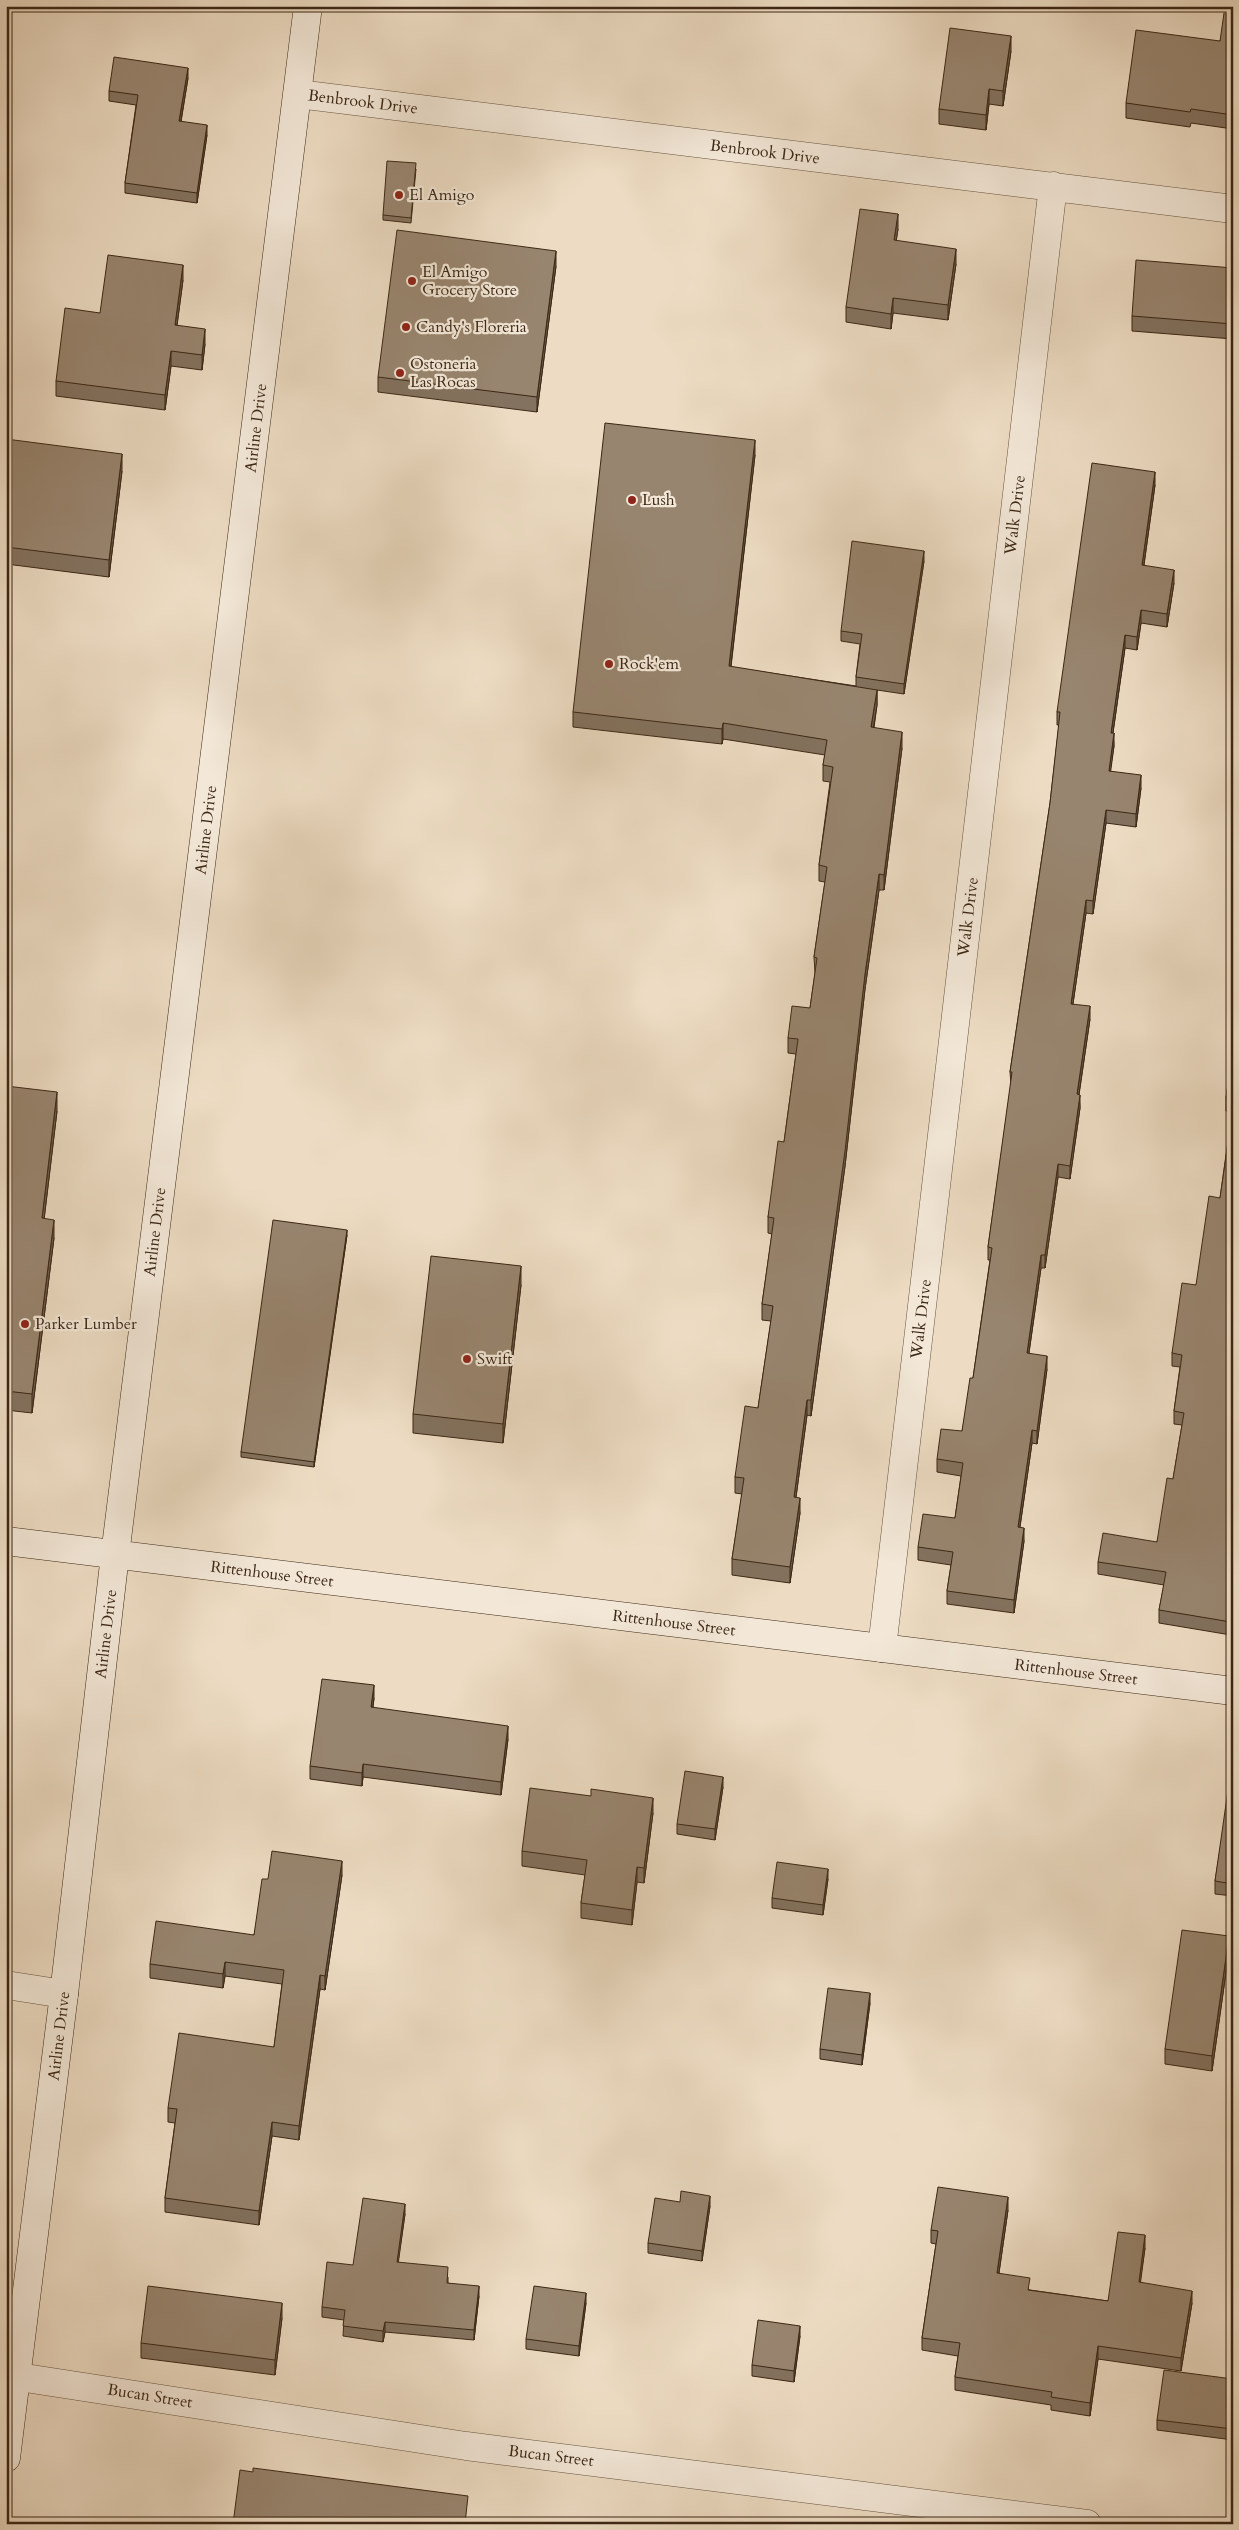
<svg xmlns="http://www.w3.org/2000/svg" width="1239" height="2530" font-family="Cardo,serif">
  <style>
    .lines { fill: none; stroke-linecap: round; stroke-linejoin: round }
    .street-casing { stroke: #685440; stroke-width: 29 }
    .secondary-casing { stroke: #3c2715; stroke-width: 29 }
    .street { stroke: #f3e8d8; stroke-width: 28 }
    .secondary { stroke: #f3e8d8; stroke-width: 28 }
    .wall { fill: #83725f; stroke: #3c2715 }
    .shaded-wall { fill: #6a5d4e; stroke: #3c2715 }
    .building { fill: #98856f; stroke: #3c2715 }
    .poi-dot { fill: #8f2418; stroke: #f3e8d8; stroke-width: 2 }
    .labels { text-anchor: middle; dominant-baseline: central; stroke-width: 4.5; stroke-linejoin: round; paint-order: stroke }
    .street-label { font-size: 16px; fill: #3c2715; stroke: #f3e8d8 }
    .poi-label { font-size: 16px; fill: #3c2715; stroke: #f3e8d8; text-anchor: start }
  </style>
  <rect width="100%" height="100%" fill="#eddcc3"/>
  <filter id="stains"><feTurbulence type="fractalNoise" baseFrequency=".004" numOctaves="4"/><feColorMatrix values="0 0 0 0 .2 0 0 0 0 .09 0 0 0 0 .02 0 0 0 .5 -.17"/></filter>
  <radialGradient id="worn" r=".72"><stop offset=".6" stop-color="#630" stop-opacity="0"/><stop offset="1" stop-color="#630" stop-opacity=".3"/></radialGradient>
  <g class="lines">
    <defs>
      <path id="street" d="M 298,94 L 1233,209
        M 882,1648 L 1053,186
        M 6,1985 L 64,1994
        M 6,2375 L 466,2446 L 1087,2524"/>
      <path id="secondary" d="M 6,1541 L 1233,1691
        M 6,2458 L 64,1994 L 115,1555 L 308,6"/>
    </defs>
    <use href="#street" class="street-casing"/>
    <use href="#secondary" class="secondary-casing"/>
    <use href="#street" class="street"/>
    <use href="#secondary" class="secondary"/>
  </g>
  <path class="wall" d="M 1233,6 L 1233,129 L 1191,123 L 1190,127 L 1126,118 L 1126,103 L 1220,41 Z
    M 1011,51 L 1003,106 L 989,104 L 986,130 L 939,124 L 939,109 Z
    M 188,78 L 181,122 L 207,135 L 197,203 L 125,193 L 125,183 L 136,105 L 109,101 L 109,91 Z
    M 416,169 L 411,223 L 383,220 L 383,215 Z
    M 898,229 L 896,241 L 956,264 L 948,320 L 893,313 L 891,329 L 846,322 L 846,307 Z
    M 556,266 L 537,412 L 378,392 L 378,377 Z
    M 1233,268 L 1233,339 L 1132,331 L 1132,316 Z
    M 183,280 L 177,325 L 205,344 L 202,370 L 171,366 L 165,410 L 56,396 L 56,381 L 100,313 Z
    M 6,439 L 122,471 L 109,577 L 6,564 Z
    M 755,455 L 731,667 L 856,686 L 856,677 L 860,644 L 841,641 L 841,631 L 924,561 L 904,694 L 877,690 L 877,705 L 874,728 L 902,748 L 884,890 L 879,890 L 865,989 L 845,1166 L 811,1416 L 807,1415 L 796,1497 L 800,1513 L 790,1583 L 732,1575 L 732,1559 L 742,1494 L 735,1493 L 735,1477 L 758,1408 L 771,1321 L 762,1320 L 762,1304 L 772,1234 L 768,1233 L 768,1217 L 784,1142 L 796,1054 L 788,1053 L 788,1038 L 810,1008 L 815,973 L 814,957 L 825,882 L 819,881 L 819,865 L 830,782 L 823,781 L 823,765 L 825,755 L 723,739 L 722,744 L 573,727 L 573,712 Z
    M 1155,485 L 1144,565 L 1174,583 L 1167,627 L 1141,623 L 1137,650 L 1125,648 L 1113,733 L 1114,746 L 1110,771 L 1141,788 L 1136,827 L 1106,823 L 1093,914 L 1086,913 L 1073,1004 L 1090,1019 L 1079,1095 L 1080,1108 L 1070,1179 L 1058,1177 L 1045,1268 L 1041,1268 L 1029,1353 L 1047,1369 L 1037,1444 L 1032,1443 L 1020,1527 L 1024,1541 L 1014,1613 L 947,1604 L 947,1591 L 951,1565 L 918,1560 L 918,1547 L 955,1518 L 961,1476 L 937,1472 L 937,1459 L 962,1431 L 973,1378 L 990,1260 L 988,1260 L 988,1247 L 1011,1085 L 1010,1072 L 1050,803 L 1059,725 L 1057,725 L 1057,712 Z
    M 1233,1047 L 1233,1623 L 1231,1635 L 1159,1623 L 1159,1610 L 1164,1585 L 1098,1574 L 1098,1562 L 1157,1542 L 1173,1479 L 1182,1425 L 1174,1424 L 1174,1411 L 1180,1367 L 1172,1366 L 1172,1353 L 1196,1285 L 1220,1198 L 1232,1112 L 1226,1111 L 1226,1098 Z
    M 6,1086 L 57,1111 L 44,1219 L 54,1238 L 32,1413 L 6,1410 Z
    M 347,1235 L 314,1467 L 241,1457 L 241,1452 Z
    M 521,1285 L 503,1443 L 413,1433 L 413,1414 Z
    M 374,1698 L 373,1708 L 508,1739 L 501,1795 L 363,1777 L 362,1786 L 310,1779 L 310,1766 Z
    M 1233,1769 L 1233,1896 L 1215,1894 L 1215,1881 Z
    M 723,1787 L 715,1840 L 677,1834 L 677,1824 Z
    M 653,1813 L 644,1883 L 637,1882 L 632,1925 L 581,1918 L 581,1903 L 585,1875 L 522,1866 L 522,1851 Z
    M 342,1875 L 325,1990 L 320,1989 L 299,2140 L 272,2136 L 259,2225 L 165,2212 L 165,2198 L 175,2123 L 168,2122 L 168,2108 L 274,2047 L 282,1984 L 225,1976 L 223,1988 L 150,1978 L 150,1964 L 254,1935 L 268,1879 Z
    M 828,1879 L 823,1915 L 772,1908 L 772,1898 Z
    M 1229,1951 L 1212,2071 L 1165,2064 L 1165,2049 Z
    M 870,2003 L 862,2065 L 820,2059 L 820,2049 Z
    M 710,2206 L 702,2261 L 648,2253 L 648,2243 Z
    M 1008,2210 L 999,2273 L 1030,2290 L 1108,2301 L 1145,2248 L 1140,2282 L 1192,2303 L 1181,2371 L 1098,2359 L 1090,2416 L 1051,2410 L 1051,2405 L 955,2390 L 955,2377 L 958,2356 L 922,2350 L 922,2338 L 936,2244 L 931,2243 L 931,2230 Z
    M 405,2214 L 398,2262 L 448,2277 L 448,2283 L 479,2296 L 474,2340 L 385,2332 L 383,2342 L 343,2336 L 344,2320 L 322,2317 L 322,2307 L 353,2265 Z
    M 586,2303 L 579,2356 L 526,2349 L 526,2339 Z
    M 282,2318 L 275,2375 L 141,2358 L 141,2343 Z
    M 800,2336 L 794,2382 L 752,2376 L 752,2365 Z
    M 1233,2379 L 1233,2440 L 1157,2430 L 1157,2420 Z"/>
  <path class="shaded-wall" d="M 1011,36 L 1011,51 L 1003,106 L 1003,91 Z
    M 188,68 L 188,78 L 179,132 L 179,121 Z
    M 989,89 L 989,104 L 986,130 L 986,115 Z
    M 207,125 L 207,135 L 197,203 L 197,193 Z
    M 898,214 L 898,229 L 894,255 L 894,240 Z
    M 956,249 L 956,264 L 948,320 L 948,305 Z
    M 556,251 L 556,266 L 537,412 L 537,397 Z
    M 183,265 L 183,280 L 175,340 L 175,325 Z
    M 893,298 L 893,313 L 891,329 L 891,314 Z
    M 205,329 L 205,344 L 202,370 L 202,355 Z
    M 171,351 L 171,366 L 165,410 L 165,395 Z
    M 755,440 L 755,455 L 729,682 L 729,666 Z
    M 122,454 L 122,471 L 109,577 L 109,560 Z
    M 1155,472 L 1155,485 L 1142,578 L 1142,565 Z
    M 924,551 L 924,561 L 904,694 L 904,684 Z
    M 1174,570 L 1174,583 L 1167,627 L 1167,614 Z
    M 1141,610 L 1141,623 L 1137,650 L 1137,637 Z
    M 1125,635 L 1125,648 L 1111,746 L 1111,733 Z
    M 877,690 L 877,705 L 871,743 L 871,727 Z
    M 723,723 L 723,739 L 722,744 L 722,729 Z
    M 902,732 L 902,748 L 884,890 L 884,875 Z
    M 1114,733 L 1114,746 L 1109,784 L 1109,771 Z
    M 1141,775 L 1141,788 L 1136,827 L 1136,814 Z
    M 1106,810 L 1106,823 L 1093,914 L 1093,901 Z
    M 879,874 L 879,890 L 865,989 L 845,1166 L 811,1416 L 811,1400 L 865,974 Z
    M 1086,900 L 1086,913 L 1071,1017 L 1071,1004 Z
    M 1090,1006 L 1090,1019 L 1077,1107 L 1077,1094 Z
    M 57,1092 L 57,1111 L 42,1237 L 42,1218 Z
    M 1080,1095 L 1080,1108 L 1070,1179 L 1070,1166 Z
    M 1058,1164 L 1058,1177 L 1045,1268 L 1045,1255 Z
    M 54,1220 L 54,1238 L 32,1413 L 32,1394 Z
    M 347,1230 L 347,1235 L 314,1467 L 314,1462 Z
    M 1041,1255 L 1041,1268 L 1027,1366 L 1027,1353 Z
    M 521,1266 L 521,1285 L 503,1443 L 503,1424 Z
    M 1047,1356 L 1047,1369 L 1037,1444 L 1037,1431 Z
    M 807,1400 L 807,1415 L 794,1512 L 794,1497 Z
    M 1032,1430 L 1032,1443 L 1018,1540 L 1018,1527 Z
    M 800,1498 L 800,1513 L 790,1583 L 790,1567 Z
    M 1024,1528 L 1024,1541 L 1014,1613 L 1014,1600 Z
    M 1233,1610 L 1233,1623 L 1231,1635 L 1231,1622 Z
    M 374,1685 L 374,1698 L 371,1720 L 371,1707 Z
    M 508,1726 L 508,1739 L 501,1795 L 501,1782 Z
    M 363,1764 L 363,1777 L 362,1786 L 362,1773 Z
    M 723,1777 L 723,1787 L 715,1840 L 715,1829 Z
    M 653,1798 L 653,1813 L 644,1883 L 644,1868 Z
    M 342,1861 L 342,1875 L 325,1990 L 325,1976 Z
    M 637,1867 L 637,1882 L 632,1925 L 632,1910 Z
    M 828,1869 L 828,1879 L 823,1915 L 823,1905 Z
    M 1229,1936 L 1229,1951 L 1212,2071 L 1212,2056 Z
    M 225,1962 L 225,1976 L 223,1988 L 223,1974 Z
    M 320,1975 L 320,1989 L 299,2140 L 299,2126 Z
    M 870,1993 L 870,2003 L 862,2065 L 862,2055 Z
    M 272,2122 L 272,2136 L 259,2225 L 259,2211 Z
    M 710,2196 L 710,2206 L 702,2261 L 702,2251 Z
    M 1008,2197 L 1008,2210 L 997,2286 L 997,2273 Z
    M 405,2204 L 405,2214 L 397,2272 L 397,2262 Z
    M 1145,2235 L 1145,2248 L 1139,2294 L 1139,2282 Z
    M 479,2286 L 479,2296 L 474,2340 L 474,2330 Z
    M 1192,2291 L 1192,2303 L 1181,2371 L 1181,2358 Z
    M 586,2293 L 586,2303 L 579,2356 L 579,2346 Z
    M 282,2303 L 282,2318 L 275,2375 L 275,2360 Z
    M 385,2322 L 385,2332 L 383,2342 L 383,2331 Z
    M 800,2326 L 800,2336 L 794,2382 L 794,2371 Z
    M 1098,2346 L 1098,2359 L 1090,2416 L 1090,2403 Z"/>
  <path class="building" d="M 1225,6 L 1233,6 L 1233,115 L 1191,109 L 1190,112 L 1126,103 L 1136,30 L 1220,41 Z
    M 950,28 L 1011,36 L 1003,91 L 989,89 L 986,115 L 939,109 Z
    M 114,57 L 188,68 L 179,121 L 207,125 L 197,193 L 125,183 L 138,95 L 109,91 Z
    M 387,161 L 416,163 L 411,218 L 383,215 Z
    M 860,209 L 898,214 L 894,240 L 956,249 L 948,305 L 893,298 L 891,314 L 846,307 Z
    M 397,230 L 556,251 L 537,397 L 378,377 Z
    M 108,255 L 183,265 L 175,325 L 205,329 L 202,355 L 171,351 L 165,395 L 56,381 L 65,308 L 100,313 Z
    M 1136,260 L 1233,268 L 1233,324 L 1132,316 Z
    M 605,423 L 755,440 L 729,666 L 877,690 L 871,727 L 902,732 L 884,875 L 879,874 L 865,974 L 845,1151 L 811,1400 L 807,1400 L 794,1497 L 800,1498 L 790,1567 L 732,1559 L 744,1478 L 735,1477 L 745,1406 L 758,1408 L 773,1306 L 762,1304 L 774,1218 L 768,1217 L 778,1141 L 784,1142 L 798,1039 L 788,1038 L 792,1006 L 810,1008 L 817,958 L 814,957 L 827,867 L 819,865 L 833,767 L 823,765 L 827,740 L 723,723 L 722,729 L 573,712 Z
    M 6,439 L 122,454 L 109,560 L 6,547 Z
    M 1092,463 L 1155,472 L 1142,565 L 1174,570 L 1167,614 L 1141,610 L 1137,637 L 1125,635 L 1111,733 L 1114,733 L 1109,771 L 1141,775 L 1136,814 L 1106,810 L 1093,901 L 1086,900 L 1071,1004 L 1090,1006 L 1077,1094 L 1080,1095 L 1070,1166 L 1058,1164 L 1045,1255 L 1041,1255 L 1027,1353 L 1047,1356 L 1037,1431 L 1032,1430 L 1018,1527 L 1024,1528 L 1014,1600 L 947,1591 L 953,1552 L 918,1547 L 923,1514 L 955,1518 L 963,1463 L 937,1459 L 941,1429 L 962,1431 L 970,1378 L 973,1378 L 992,1248 L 988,1247 L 1012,1072 L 1010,1072 L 1050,803 L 1060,712 L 1057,712 Z
    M 852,541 L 924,551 L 904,684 L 856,677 L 862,634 L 841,631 Z
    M 1233,1047 L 1233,1099 L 1226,1098 Z
    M 6,1086 L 57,1092 L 42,1218 L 54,1220 L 32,1394 L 6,1391 Z
    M 1233,1108 L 1233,1544 L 1231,1554 L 1233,1555 L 1233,1610 L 1231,1622 L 1159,1610 L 1166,1572 L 1098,1562 L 1103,1533 L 1157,1542 L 1167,1478 L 1173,1479 L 1184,1413 L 1174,1411 L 1182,1355 L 1172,1353 L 1182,1283 L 1196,1285 L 1209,1196 L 1220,1198 Z
    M 273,1220 L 347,1230 L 314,1462 L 241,1452 Z
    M 431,1256 L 521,1266 L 503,1424 L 413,1414 Z
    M 322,1679 L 374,1685 L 371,1707 L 508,1726 L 501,1782 L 363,1764 L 362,1773 L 310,1766 Z
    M 1231,1769 L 1233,1769 L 1233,1884 L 1215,1881 Z
    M 685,1771 L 723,1777 L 715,1829 L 677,1824 Z
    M 530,1788 L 591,1796 L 591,1789 L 653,1798 L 644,1868 L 637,1867 L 632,1910 L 581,1903 L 587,1860 L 522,1851 Z
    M 272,1851 L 342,1861 L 325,1976 L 320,1975 L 299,2126 L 272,2122 L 259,2211 L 165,2198 L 177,2109 L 168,2108 L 179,2033 L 274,2047 L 284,1970 L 225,1962 L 223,1974 L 150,1964 L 156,1921 L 254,1935 L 262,1879 L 268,1879 Z
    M 777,1862 L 828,1869 L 823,1905 L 772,1898 Z
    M 1182,1930 L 1229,1936 L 1212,2056 L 1165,2049 Z
    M 828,1988 L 870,1993 L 862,2055 L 820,2049 Z
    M 938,2187 L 1008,2197 L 997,2273 L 1030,2278 L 1028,2290 L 1108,2301 L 1118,2232 L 1145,2235 L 1139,2282 L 1192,2291 L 1181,2358 L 1098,2346 L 1090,2403 L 1051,2397 L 1052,2392 L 955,2377 L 960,2343 L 922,2338 L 938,2231 L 931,2230 Z
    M 681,2191 L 710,2196 L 702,2251 L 648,2243 L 655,2198 L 680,2202 Z
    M 363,2198 L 405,2204 L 397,2262 L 448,2267 L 447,2283 L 479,2286 L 474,2330 L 385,2322 L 383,2331 L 343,2326 L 345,2310 L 322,2307 L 327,2262 L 353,2265 Z
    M 148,2286 L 282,2303 L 275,2360 L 141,2343 Z
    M 534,2286 L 586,2293 L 579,2346 L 526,2339 Z
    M 758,2320 L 800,2326 L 794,2371 L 752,2365 Z
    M 1164,2370 L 1233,2379 L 1233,2429 L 1157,2420 Z
    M 253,2468 L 468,2496 L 465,2524 L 233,2524 L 240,2470 L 253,2472 Z"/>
  <g class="poi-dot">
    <circle cx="399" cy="195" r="5"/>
    <circle cx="412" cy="281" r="5"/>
    <circle cx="406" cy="327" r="5"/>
    <circle cx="400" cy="373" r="5"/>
    <circle cx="632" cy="500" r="5"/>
    <circle cx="609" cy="664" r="5"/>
    <circle cx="25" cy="1324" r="5"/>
    <circle cx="467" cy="1359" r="5"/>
  </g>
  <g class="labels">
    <g class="street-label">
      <text transform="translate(363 102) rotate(7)">Benbrook Drive</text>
      <text transform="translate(765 152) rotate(7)">Benbrook Drive</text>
      <text transform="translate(256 428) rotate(-83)">Airline Drive</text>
      <text transform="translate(1015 515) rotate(-83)">Walk Drive</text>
      <text transform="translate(206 830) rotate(-83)">Airline Drive</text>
      <text transform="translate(968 917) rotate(-83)">Walk Drive</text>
      <text transform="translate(155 1232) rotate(-83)">Airline Drive</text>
      <text transform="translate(921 1319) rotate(-83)">Walk Drive</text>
      <text transform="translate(272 1574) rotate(7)">Rittenhouse Street</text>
      <text transform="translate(674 1623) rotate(7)">Rittenhouse Street</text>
      <text transform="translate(106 1634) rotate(-83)">Airline Drive</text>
      <text transform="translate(1076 1672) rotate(7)">Rittenhouse Street</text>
      <text transform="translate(59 2036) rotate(-83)">Airline Drive</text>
      <text transform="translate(150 2396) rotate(9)">Bucan Street</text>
      <text transform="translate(551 2456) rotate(7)">Bucan Street</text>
    </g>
    <g class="poi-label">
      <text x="409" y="195">El Amigo</text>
      <text x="422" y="272">El Amigo<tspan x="422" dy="18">Grocery Store</tspan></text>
      <text x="416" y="327">Candy's Floreria</text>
      <text x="410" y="364">Ostoneria<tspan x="410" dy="18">Las Rocas</tspan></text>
      <text x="642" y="500">Lush</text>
      <text x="619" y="664">Rock'em</text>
      <text x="35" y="1324">Parker Lumber</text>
      <text x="477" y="1359">Swift</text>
    </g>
  </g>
  <rect width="1239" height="2530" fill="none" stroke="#eddcc3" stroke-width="25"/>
  <rect x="8" y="8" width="1224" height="2515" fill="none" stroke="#3c2715" stroke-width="2.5"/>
  <rect x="12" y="12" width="1214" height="2505" fill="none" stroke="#3c2715"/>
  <rect width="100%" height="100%" filter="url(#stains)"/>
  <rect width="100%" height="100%" fill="url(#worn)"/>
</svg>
